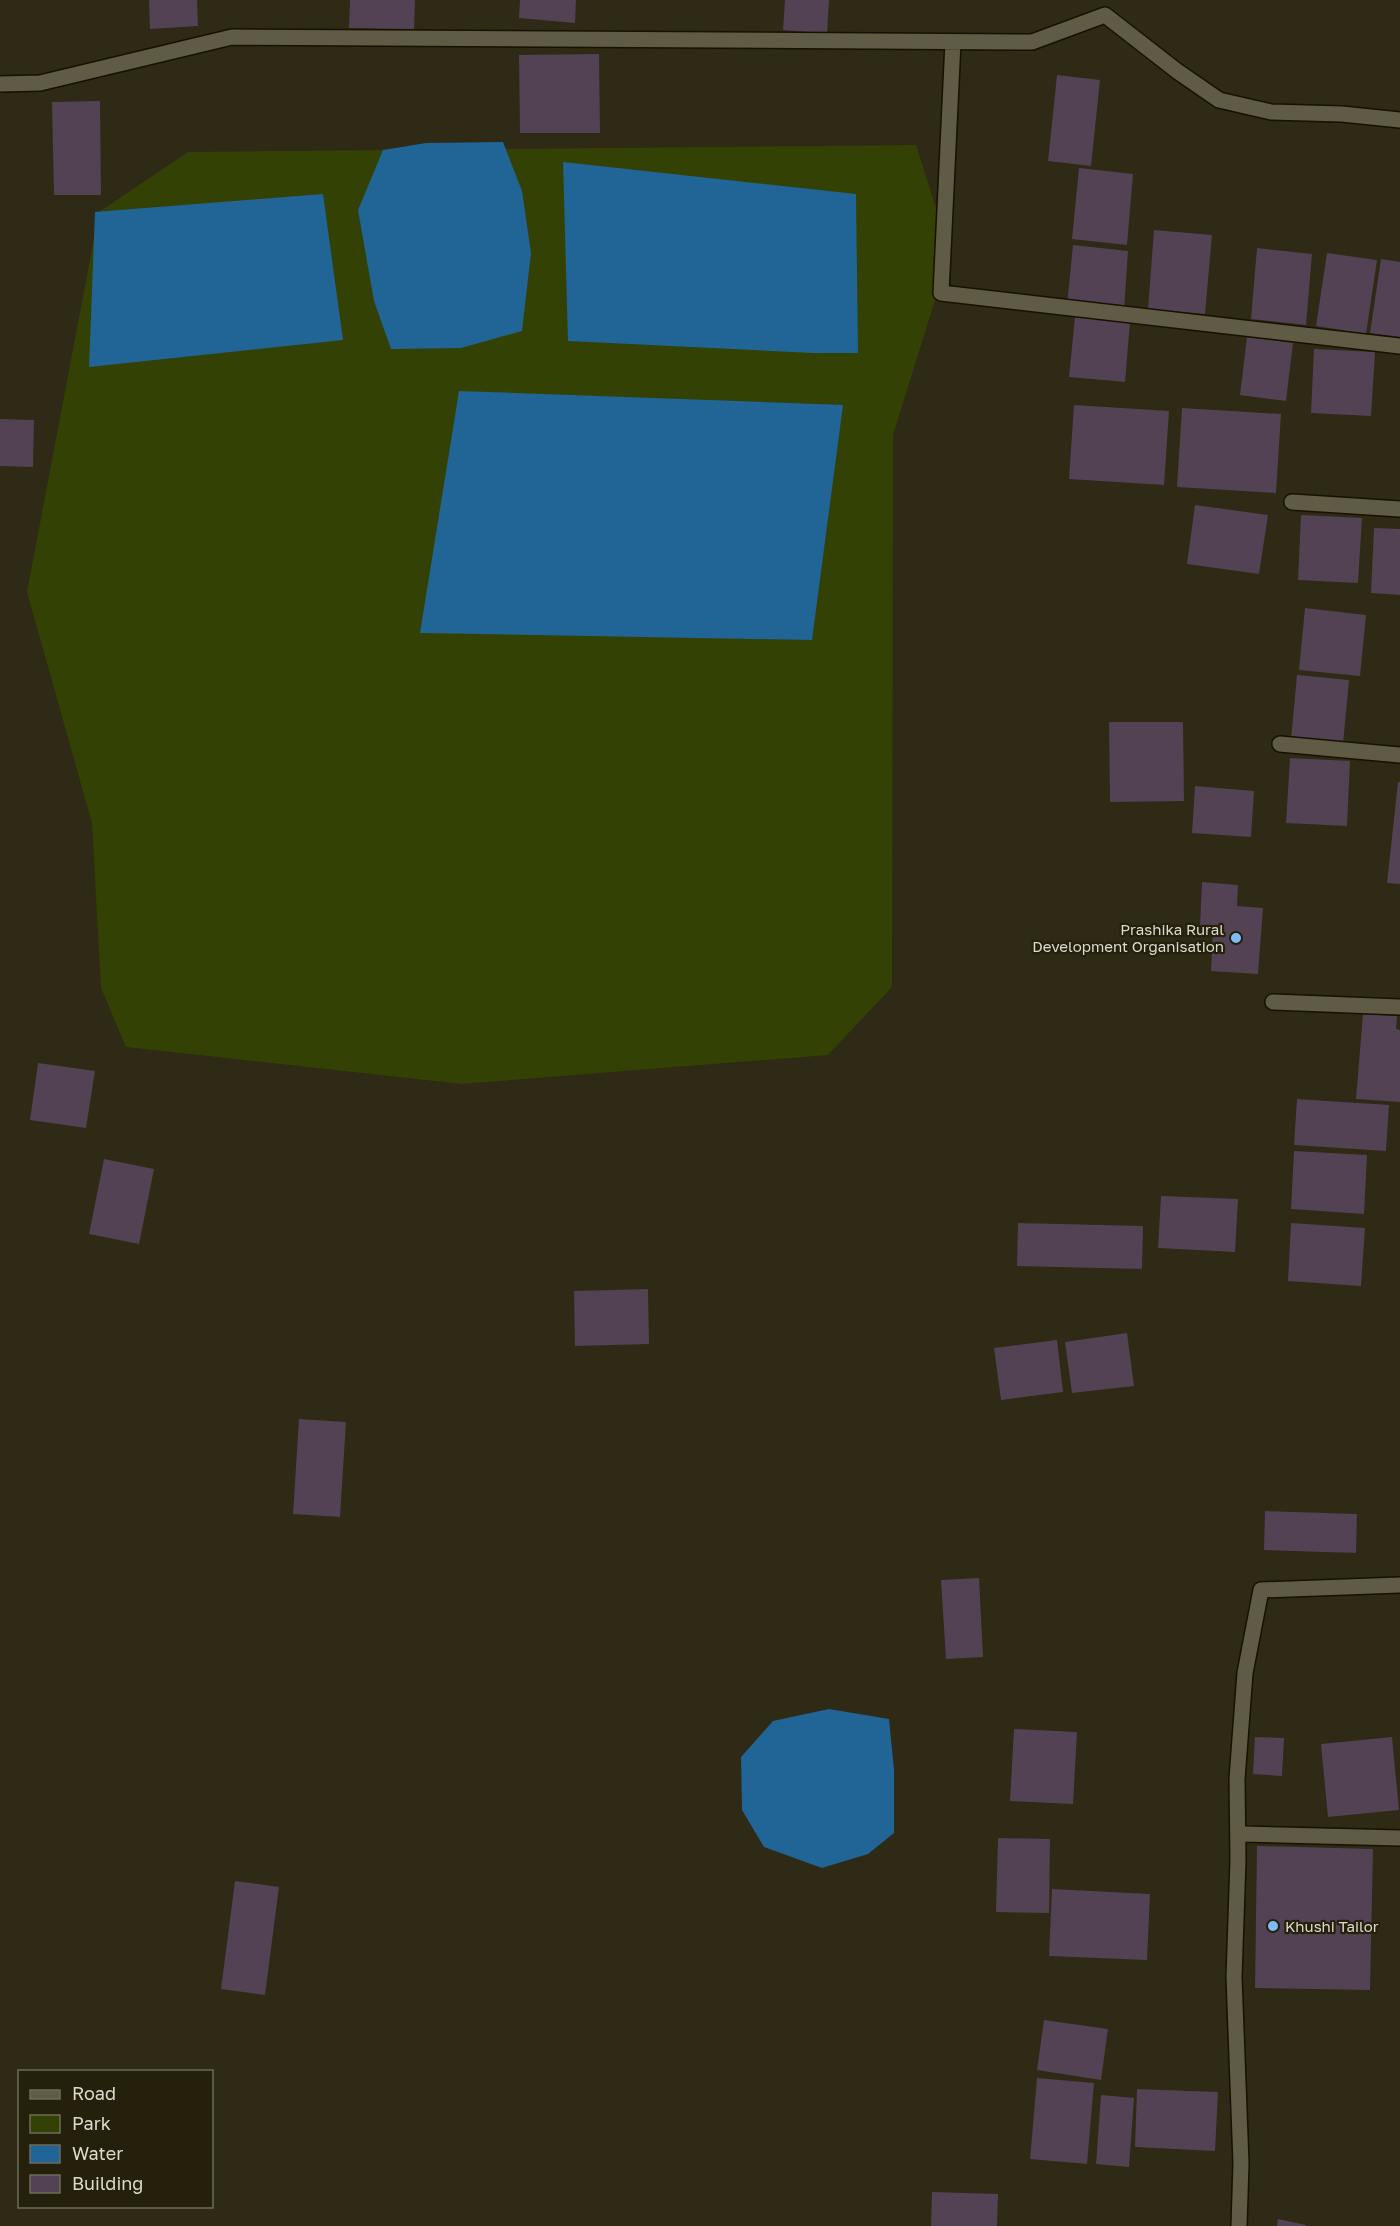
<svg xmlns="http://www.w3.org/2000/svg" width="1400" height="2226" font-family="'Golos Text',sans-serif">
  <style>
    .green { fill: #344104 }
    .water { fill: #206595 }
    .building { fill: #524253 }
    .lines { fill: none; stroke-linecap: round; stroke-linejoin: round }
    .minor-casing { stroke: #161201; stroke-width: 18 }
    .minor { stroke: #5f5b44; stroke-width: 15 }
    .poi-dot { fill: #7ebdf9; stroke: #24200b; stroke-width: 2 }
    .labels { text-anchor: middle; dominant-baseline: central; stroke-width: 4.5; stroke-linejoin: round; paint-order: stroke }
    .poi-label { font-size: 15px; fill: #dddbce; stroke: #24200b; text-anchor: end }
  </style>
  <rect width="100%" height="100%" fill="#2e2a15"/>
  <path class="green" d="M 916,145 L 950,252 L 893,435 L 892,987 L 828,1055 L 462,1084 L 126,1047 L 101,988 L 92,823 L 27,592 L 99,212 L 188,152 Z"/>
  <path class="water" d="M 503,142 L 522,191 L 531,253 L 522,331 L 461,348 L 391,349 L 374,301 L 358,210 L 383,150 L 426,143 Z
    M 563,162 L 856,194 L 858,353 L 813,353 L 568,341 Z
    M 323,194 L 343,340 L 89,367 L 95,212 Z
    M 459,391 L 843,405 L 812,640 L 420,633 Z
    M 829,1709 L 889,1719 L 894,1770 L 894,1833 L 868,1854 L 822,1868 L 764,1847 L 742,1810 L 741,1757 L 773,1721 Z"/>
  <path class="building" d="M 149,0 L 197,0 L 198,26 L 150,29 Z
    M 350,0 L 415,0 L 414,29 L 349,28 Z
    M 520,0 L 576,0 L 575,23 L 519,18 Z
    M 785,0 L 829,0 L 827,34 L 783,30 Z
    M 599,54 L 600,133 L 520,133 L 519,55 Z
    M 1057,75 L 1100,80 L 1091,166 L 1048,161 Z
    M 100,101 L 101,195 L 54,195 L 52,102 Z
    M 1079,168 L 1133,174 L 1127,245 L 1072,239 Z
    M 1154,230 L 1212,235 L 1205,314 L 1148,309 Z
    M 1073,245 L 1128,251 L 1124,311 L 1067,305 Z
    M 1257,248 L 1312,254 L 1306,325 L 1251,319 Z
    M 1327,253 L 1377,260 L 1366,334 L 1316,326 Z
    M 1381,259 L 1400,262 L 1400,337 L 1370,333 Z
    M 1075,317 L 1130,322 L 1125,382 L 1069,377 Z
    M 1247,337 L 1293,343 L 1286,401 L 1240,395 Z
    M 1314,349 L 1375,352 L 1371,416 L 1311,413 Z
    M 1074,405 L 1169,411 L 1164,485 L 1069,479 Z
    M 1182,408 L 1281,414 L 1276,493 L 1177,487 Z
    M 0,419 L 34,420 L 33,467 L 0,466 Z
    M 1195,505 L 1268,515 L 1259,574 L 1187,564 Z
    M 1301,515 L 1362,518 L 1358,583 L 1298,580 Z
    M 1374,528 L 1400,529 L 1400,595 L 1371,593 Z
    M 1305,608 L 1366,615 L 1360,676 L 1299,670 Z
    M 1297,675 L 1349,680 L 1343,744 L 1291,739 Z
    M 1109,722 L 1183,722 L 1184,801 L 1110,802 Z
    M 1290,758 L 1350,761 L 1347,826 L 1286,823 Z
    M 1398,782 L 1400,782 L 1400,884 L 1387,883 Z
    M 1195,786 L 1254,791 L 1251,837 L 1192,833 Z
    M 1202,882 L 1238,885 L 1237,906 L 1263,908 L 1258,974 L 1211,971 L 1213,928 L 1200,927 Z
    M 1363,1014 L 1397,1016 L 1396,1029 L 1400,1030 L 1400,1102 L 1356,1099 Z
    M 38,1063 L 95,1071 L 86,1128 L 30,1120 Z
    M 1297,1099 L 1389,1105 L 1386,1151 L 1294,1145 Z
    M 1294,1151 L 1367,1155 L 1364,1214 L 1291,1209 Z
    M 104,1159 L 154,1169 L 139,1244 L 89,1234 Z
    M 1161,1196 L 1238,1199 L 1235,1252 L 1158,1248 Z
    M 1018,1223 L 1143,1226 L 1142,1269 L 1017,1266 Z
    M 1291,1223 L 1365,1228 L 1361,1286 L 1288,1281 Z
    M 648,1289 L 649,1344 L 575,1346 L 574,1291 Z
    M 1127,1333 L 1134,1386 L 1072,1393 L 1065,1342 Z
    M 1057,1340 L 1063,1392 L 1001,1400 L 994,1348 Z
    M 299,1419 L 346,1422 L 340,1517 L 293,1514 Z
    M 1265,1511 L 1357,1514 L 1356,1553 L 1264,1550 Z
    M 979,1578 L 983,1657 L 946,1659 L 941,1580 Z
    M 1014,1729 L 1077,1732 L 1073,1804 L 1010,1801 Z
    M 1255,1737 L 1284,1738 L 1282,1776 L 1253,1774 Z
    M 1392,1737 L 1399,1810 L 1328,1817 L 1321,1744 Z
    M 998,1838 L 1050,1839 L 1049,1913 L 996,1912 Z
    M 1257,1846 L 1373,1849 L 1370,1990 L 1255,1988 Z
    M 235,1881 L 279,1887 L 265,1995 L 221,1989 Z
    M 1052,1889 L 1150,1894 L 1147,1960 L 1049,1956 Z
    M 1044,2020 L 1108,2029 L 1101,2080 L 1037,2070 Z
    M 1037,2078 L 1094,2083 L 1087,2164 L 1030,2159 Z
    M 1137,2089 L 1218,2092 L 1215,2151 L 1135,2147 Z
    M 1101,2095 L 1134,2098 L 1129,2167 L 1096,2164 Z
    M 932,2192 L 998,2194 L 997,2226 L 931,2226 Z
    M 1278,2219 L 1306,2225 L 1306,2226 L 1277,2226 Z"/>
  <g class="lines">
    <defs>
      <path id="minor" d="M 953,42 L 941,293 L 1400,346
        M 0,84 L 40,83 L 232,37 L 1032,42 L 1105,15 L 1177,71 L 1219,100 L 1271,112 L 1342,114 L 1400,120
        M 1292,502 L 1400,509
        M 1280,744 L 1400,755
        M 1273,1002 L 1400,1007
        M 1245,1834 L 1400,1838
        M 1239,2226 L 1241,2163 L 1234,1977 L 1238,1860 L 1237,1779 L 1245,1673 L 1261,1590 L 1400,1585"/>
    </defs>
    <use href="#minor" class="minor-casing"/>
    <use href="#minor" class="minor"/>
  </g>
  <g class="poi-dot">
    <circle cx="1236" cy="938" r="6"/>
    <circle cx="1273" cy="1926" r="6"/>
  </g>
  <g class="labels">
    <g class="poi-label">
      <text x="1224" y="929">Prashika Rural<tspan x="1224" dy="17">Development Organisation</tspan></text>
      <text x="1285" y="1926" text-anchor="start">Khushi Tailor</text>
    </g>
  </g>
  <rect x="18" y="2070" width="195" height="138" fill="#24200b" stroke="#6e6b59" stroke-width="1.5"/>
  <rect x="30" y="2090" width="30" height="9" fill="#5f5b44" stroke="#6e6b59" stroke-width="1.5"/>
  <text x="72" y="2100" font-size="18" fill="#dddbce">Road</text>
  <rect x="30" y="2115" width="30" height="18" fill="#344104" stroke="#6e6b59" stroke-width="1.5"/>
  <text x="72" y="2130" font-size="18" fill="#dddbce">Park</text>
  <rect x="30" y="2145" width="30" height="18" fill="#206595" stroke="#6e6b59" stroke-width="1.5"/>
  <text x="72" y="2160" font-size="18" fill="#dddbce">Water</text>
  <rect x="30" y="2175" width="30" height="18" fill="#524253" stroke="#6e6b59" stroke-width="1.5"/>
  <text x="72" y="2190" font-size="18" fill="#dddbce">Building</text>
</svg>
